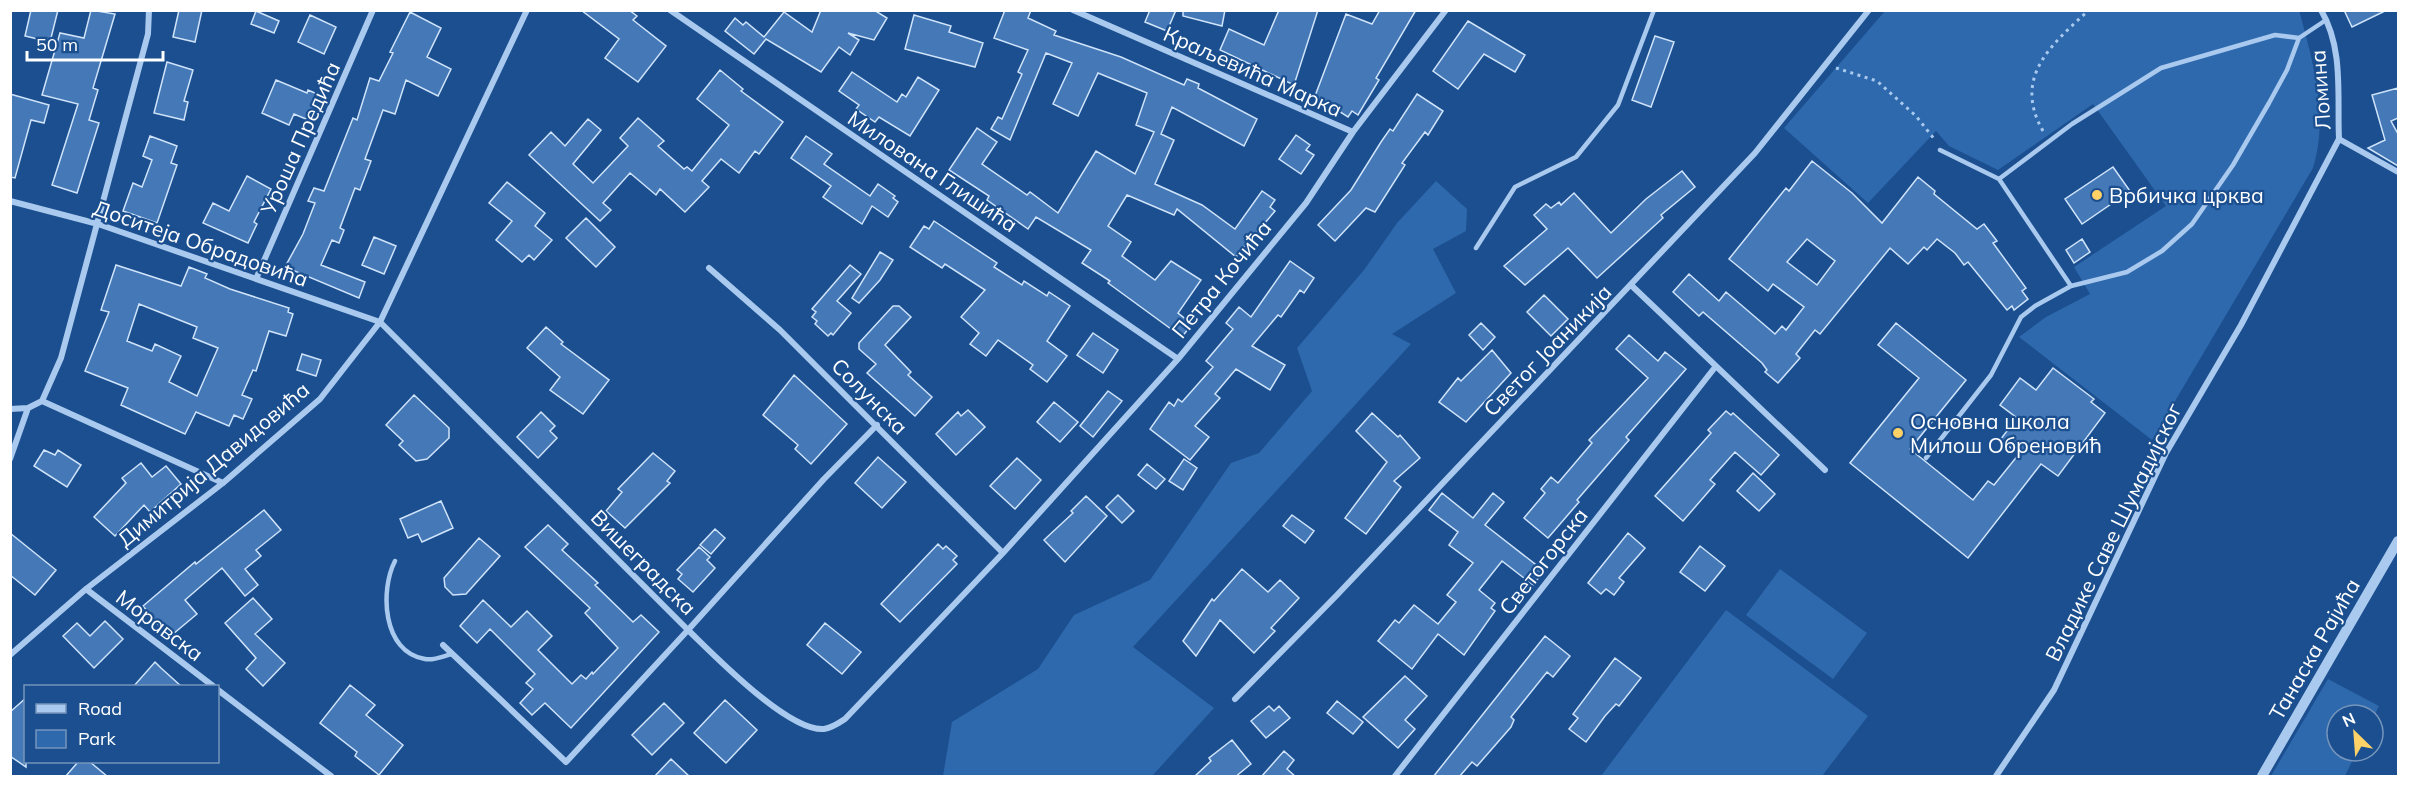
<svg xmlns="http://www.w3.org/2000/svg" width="2409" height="787" font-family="Mulish,sans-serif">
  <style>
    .green { fill: #2e69ad }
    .building { fill: #4478b7; stroke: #cfe3fa; stroke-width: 1.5; fill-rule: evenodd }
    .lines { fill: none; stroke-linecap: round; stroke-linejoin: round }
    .path { stroke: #a9c9ee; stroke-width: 3; stroke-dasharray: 3 4.5; stroke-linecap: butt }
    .service { stroke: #a9c9ee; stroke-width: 4.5 }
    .minor { stroke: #a9c9ee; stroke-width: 6 }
    .tertiary { stroke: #a9c9ee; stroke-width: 10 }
    .poi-dot { fill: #ffd166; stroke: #1b4f8f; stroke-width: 2 }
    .labels { text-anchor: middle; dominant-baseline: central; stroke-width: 4.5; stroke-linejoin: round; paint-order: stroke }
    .street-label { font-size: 21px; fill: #fff; stroke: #1b4f8f }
    .poi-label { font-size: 21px; fill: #fff; stroke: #1b4f8f; text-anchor: start }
  </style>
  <rect width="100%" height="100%" fill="#1b4f8f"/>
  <path class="green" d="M 2299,10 C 2313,62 2329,116 2313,168 L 2152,440 L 2019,337 L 2046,317 L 2090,294 L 2074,267 L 2166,206 L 2093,104 L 1998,170 L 1949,146 L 1936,131 L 1868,203 L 1784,128 L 1885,11 Z
    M 1436,181 L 1467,209 L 1466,231 L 1433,249 L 1456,293 L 1392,334 L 1411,344 L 1133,647 L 1214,708 L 1152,776 L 943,776 L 952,722 L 1038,669 L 1074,615 L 1150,580 L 1231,463 L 1259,453 L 1312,391 L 1297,348 L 1364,270 L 1397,223 Z
    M 1780,569 L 1867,633 L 1833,679 L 1746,615 Z
    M 1726,610 L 1868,716 L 1822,776 L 1601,776 Z
    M 2328,679 L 2379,706 L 2373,718 L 2373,715 L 2337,715 L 2337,751 L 2357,751 L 2345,776 L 2271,776 Z"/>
  <path class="building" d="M 31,10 L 58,10 L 50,42 L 25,36 Z
    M 91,10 L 115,14 L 93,88 L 98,90 L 89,120 L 99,123 L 77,193 L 52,185 L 78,104 L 42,95 L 60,33 L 84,38 Z
    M 179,10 L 202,10 L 195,42 L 173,37 Z
    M 581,10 L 629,10 L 637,16 L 633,20 L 666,46 L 638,82 L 605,58 L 619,39 Z
    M 821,10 L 874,10 L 887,18 L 874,40 L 848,33 L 859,40 L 850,55 L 839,47 L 821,72 L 766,39 L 754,54 L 725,31 L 735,18 L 743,25 L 746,22 L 764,37 L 784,12 L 812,32 Z
    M 1005,10 L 1031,10 L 1028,18 L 1056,31 L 1054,35 L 1121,57 L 1184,85 L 1187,79 L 1199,84 L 1198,88 L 1257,119 L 1244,146 L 1172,107 L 1161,134 L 1174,140 L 1155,184 L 1202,205 L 1235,229 L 1262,191 L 1275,200 L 1270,207 L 1275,211 L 1236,257 L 1177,209 L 1174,215 L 1127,195 L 1108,226 L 1131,242 L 1122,256 L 1155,280 L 1171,261 L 1201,280 L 1178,313 L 1192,324 L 1182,337 L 1108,283 L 1110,281 L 1082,263 L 1091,250 L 1036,217 L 1028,229 L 987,200 L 989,196 L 949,170 L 977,128 L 997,142 L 982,164 L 1027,195 L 1030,192 L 1058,213 L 1096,151 L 1135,174 L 1154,132 L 1136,125 L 1147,93 L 1098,73 L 1078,116 L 1053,104 L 1072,63 L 1046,53 L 1010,140 L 991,129 L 998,117 L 1002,119 L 1022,74 L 1018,72 L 1028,50 L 994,38 Z
    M 1150,10 L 1176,10 L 1167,31 L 1145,22 Z
    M 1183,10 L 1225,10 L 1222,26 L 1183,16 Z
    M 1279,10 L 1318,10 L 1294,85 L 1220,50 L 1229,29 L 1264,45 Z
    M 1380,10 L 1416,10 L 1376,78 L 1379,80 L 1358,115 L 1352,111 L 1348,117 L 1315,96 L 1346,14 L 1372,24 Z
    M 2344,10 L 2387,10 L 2352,27 Z
    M 256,11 L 279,21 L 274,33 L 251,24 Z
    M 410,12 L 441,28 L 427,57 L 451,69 L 438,96 L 406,80 L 395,114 L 383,110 L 365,159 L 371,161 L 360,190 L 355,188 L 340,228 L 344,230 L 339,243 L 332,240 L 321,265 L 365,282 L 359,298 L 285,267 L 303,234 L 315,203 L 308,201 L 314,188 L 324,191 L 353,118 L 357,120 L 370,78 L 379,81 L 393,53 L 390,52 Z
    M 310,15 L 336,27 L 324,54 L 298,42 Z
    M 914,15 L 951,26 L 949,32 L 983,43 L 975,67 L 905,49 Z
    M 1468,21 L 1525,55 L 1515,72 L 1484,54 L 1458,89 L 1433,71 Z
    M 1655,36 L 1674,42 L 1651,107 L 1632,100 Z
    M 167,62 L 193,70 L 184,101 L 188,102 L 184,120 L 154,113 Z
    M 720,70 L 743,89 L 741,91 L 783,122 L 759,154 L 755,151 L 739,173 L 721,159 L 702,181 L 709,187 L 685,212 L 660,189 L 656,195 L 630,173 L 603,203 L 611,210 L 600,221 L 529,155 L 551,132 L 565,146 L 588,119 L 601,130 L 573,164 L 593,183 L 628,146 L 620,138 L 638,118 L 664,141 L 658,146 L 684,169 L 687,167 L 692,171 L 729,125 L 697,99 Z
    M 852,72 L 897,102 L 902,94 L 906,97 L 918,77 L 939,90 L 910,136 L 879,117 L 875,122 L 856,109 L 859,105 L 839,91 Z
    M 276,80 L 307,93 L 308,90 L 324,97 L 313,122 L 294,114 L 289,125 L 262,113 Z
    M 2398,88 L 2398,118 L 2391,121 L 2398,134 L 2398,166 L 2368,148 L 2385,140 L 2372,95 Z
    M 10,94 L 49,105 L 44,123 L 31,120 L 15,178 L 10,177 Z
    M 1417,94 L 1443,111 L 1428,135 L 1425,132 L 1402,163 L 1405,165 L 1375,212 L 1366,208 L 1335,241 L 1318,225 L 1351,190 L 1381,142 L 1390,129 L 1393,131 Z
    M 1296,135 L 1310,145 L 1306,150 L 1314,155 L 1301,174 L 1279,159 Z
    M 150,136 L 177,146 L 171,163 L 177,165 L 157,223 L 123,211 L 133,183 L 142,187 L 152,160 L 143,156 Z
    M 806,136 L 832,154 L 824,164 L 870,196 L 878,184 L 895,196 L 893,198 L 898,202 L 888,217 L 872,206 L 862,224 L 823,197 L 831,186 L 791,158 Z
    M 1812,161 L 1852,193 L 1882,223 L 1918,177 L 1935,191 L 1934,194 L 1977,229 L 1984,224 L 1997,241 L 1993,243 L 2026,288 L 2022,291 L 2028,299 L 2014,310 L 2012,306 L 2007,310 L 1968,262 L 1964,265 L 1955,253 L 1937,239 L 1927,250 L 1924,247 L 1908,264 L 1890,248 L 1820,334 L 1815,330 L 1796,354 L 1800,358 L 1778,383 L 1765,372 L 1767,370 L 1762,363 L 1703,312 L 1699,316 L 1673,292 L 1689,274 L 1719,301 L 1726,292 L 1775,334 L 1782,326 L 1786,330 L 1804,307 L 1773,284 L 1768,291 L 1729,259 L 1786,188 L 1789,191 ZM 1807,239 L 1835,261 L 1817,285 L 1787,262 Z
    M 2113,167 L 2130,191 L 2082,224 L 2065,199 Z
    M 1682,171 L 1695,187 L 1661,215 L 1663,218 L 1597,278 L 1568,248 L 1525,285 L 1504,266 L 1547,229 L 1534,215 L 1546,204 L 1551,208 L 1559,202 L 1561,205 L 1574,193 L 1611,233 L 1646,199 Z
    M 247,176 L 271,189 L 254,222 L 257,224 L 248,243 L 203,223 L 213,203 L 229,211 Z
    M 507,182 L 545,213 L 535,226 L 552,240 L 534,260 L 529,255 L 522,262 L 496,240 L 512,221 L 489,203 Z
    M 586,218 L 615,247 L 596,267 L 566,238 Z
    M 934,221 L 997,263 L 994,267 L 1022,285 L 1024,281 L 1047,296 L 1049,292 L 1070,306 L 1047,341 L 1067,356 L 1047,382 L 1030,369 L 1033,365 L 998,340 L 986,356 L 970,344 L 979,333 L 961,317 L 985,290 L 945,264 L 942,268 L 910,247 L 924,226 L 929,229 Z
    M 374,237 L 396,246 L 384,274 L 362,265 Z
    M 2082,239 L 2090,252 L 2074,263 L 2066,250 Z
    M 880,252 L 893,260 L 880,280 L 859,303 L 852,298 Z
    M 1290,261 L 1314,278 L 1304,293 L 1300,290 L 1281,317 L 1278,315 L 1252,346 L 1285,365 L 1270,390 L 1236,369 L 1215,394 L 1220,398 L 1195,426 L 1209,437 L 1190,460 L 1150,429 L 1169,402 L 1174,406 L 1178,399 L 1182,402 L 1213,367 L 1206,361 L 1233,329 L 1226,323 L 1239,307 L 1251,317 Z
    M 116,265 L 181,286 L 189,267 L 207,274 L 205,278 L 230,289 L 289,308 L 288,312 L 293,314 L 286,336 L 269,331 L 256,371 L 253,370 L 242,395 L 252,399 L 243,419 L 234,415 L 229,426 L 196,412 L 185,434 L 121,405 L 128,388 L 85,371 L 109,312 L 101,310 ZM 139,304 L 197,327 L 193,338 L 218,348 L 197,396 L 169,382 L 181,356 L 155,344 L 152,351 L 127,341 Z
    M 850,265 L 861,274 L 837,301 L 851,313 L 833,335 L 831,333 L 828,336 L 815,324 L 817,321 L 812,317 L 816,312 L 812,309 Z
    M 1544,295 L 1568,319 L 1551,336 L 1527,312 Z
    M 893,306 L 899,306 L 911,317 L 885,345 L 911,372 L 908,375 L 932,397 L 915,416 L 867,373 L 876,364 L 859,349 L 859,343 Z
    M 1481,323 L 1495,337 L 1483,350 L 1469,335 Z
    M 1896,323 L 1966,380 L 1910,449 L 1973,500 L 1988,481 L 1994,485 L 2019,454 L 2000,440 L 2017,418 L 2000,405 L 2020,378 L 2036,390 L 2053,368 L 2094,399 L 2091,402 L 2105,413 L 2058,476 L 2041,464 L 1968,558 L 1850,463 L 1919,378 L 1878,345 Z
    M 546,327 L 563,342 L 561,344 L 609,380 L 583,414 L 550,390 L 560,377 L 527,348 Z
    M 1093,333 L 1118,350 L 1103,373 L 1077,355 Z
    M 1629,335 L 1658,361 L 1665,352 L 1686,369 L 1626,437 L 1629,440 L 1577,500 L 1579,502 L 1548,538 L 1524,518 L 1545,493 L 1541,489 L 1551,477 L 1558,483 L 1592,443 L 1589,440 L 1648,378 L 1616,349 Z
    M 1492,350 L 1511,373 L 1466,422 L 1439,402 L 1458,378 L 1461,381 Z
    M 302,354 L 321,360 L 316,376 L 297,370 Z
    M 794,375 L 847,424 L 811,464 L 795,449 L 798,445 L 763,415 Z
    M 1108,391 L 1122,401 L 1093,437 L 1080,426 Z
    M 414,395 L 449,428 L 449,438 L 427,459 L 416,461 L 399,445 L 403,441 L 386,425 Z
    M 1054,402 L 1078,422 L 1060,442 L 1037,422 Z
    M 968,410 L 985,427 L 956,455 L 936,434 L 958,412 L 961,416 Z
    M 1726,411 L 1731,415 L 1733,413 L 1779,455 L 1761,475 L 1735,452 L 1710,480 L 1715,484 L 1683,521 L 1655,496 L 1711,433 L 1708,430 Z
    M 541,412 L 555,426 L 550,431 L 557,438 L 538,458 L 517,437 Z
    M 1372,413 L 1398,437 L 1400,435 L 1420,458 L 1394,481 L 1401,487 L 1366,534 L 1345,518 L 1387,462 L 1356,431 Z
    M 44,450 L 55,455 L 58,450 L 81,465 L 67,487 L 34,466 Z
    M 653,453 L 675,471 L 667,481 L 670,483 L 625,528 L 606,511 L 622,492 L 618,489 Z
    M 878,457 L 906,482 L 882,508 L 855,483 Z
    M 1017,458 L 1041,480 L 1015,509 L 990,486 Z
    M 1184,459 L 1197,468 L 1183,490 L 1169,481 Z
    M 141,463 L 152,477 L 166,466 L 181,484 L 150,512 L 144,505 L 115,536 L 94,517 L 126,483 L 122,478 Z
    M 1147,464 L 1165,479 L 1156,489 L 1138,475 Z
    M 1753,473 L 1775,494 L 1759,511 L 1737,491 Z
    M 1442,493 L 1473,518 L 1493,493 L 1504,502 L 1485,525 L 1544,571 L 1533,585 L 1502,561 L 1479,590 L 1495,603 L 1491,608 L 1495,611 L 1464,655 L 1438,634 L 1412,669 L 1378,641 L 1395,620 L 1399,623 L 1414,605 L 1438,624 L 1456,602 L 1447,595 L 1473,563 L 1449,545 L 1458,532 L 1429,510 Z
    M 1118,495 L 1134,511 L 1122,523 L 1106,507 Z
    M 1086,496 L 1107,516 L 1065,562 L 1044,540 L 1073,513 L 1071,511 Z
    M 441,501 L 453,528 L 422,542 L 418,534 L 408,538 L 400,519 Z
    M 264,510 L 281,530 L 256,550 L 261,556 L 245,569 L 258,585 L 245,596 L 222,568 L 185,600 L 197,614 L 173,634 L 171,632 L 167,635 L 143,606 L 195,562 L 196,564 Z
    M 1292,515 L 1314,531 L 1305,543 L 1283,526 Z
    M 548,525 L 568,544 L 562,550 L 598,583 L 595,585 L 633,622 L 641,615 L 659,632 L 571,728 L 545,703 L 532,715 L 520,703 L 533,689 L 526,683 L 535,674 L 490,629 L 477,643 L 460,626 L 483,600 L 511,627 L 527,611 L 552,636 L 538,650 L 572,684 L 581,675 L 586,679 L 592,672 L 593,674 L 618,648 L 585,613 L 590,608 L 525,547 Z
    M 715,529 L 725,538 L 711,554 L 700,545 Z
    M 10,533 L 56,570 L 35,595 L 10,575 Z
    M 1628,533 L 1645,548 L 1619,578 L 1624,582 L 1614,595 L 1606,589 L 1601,594 L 1588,583 Z
    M 479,538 L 500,556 L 466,594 L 453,595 L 445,587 L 444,578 Z
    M 938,544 L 943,549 L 946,546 L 957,556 L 953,560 L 957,564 L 900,622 L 881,604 Z
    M 1700,546 L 1725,566 L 1705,591 L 1680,572 Z
    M 699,547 L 710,557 L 707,560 L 715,568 L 693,592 L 678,579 L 682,574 L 677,570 Z
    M 1242,569 L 1268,592 L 1280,580 L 1299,598 L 1271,628 L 1275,631 L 1254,653 L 1220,620 L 1196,656 L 1183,641 L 1212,599 L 1214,601 Z
    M 253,598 L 272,619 L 255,634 L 285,663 L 263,686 L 246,669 L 256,658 L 225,623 Z
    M 105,621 L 123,639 L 94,668 L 63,636 L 77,623 L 90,636 Z
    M 825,623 L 861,652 L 842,674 L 807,645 Z
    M 1545,636 L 1570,656 L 1553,677 L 1547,672 L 1511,717 L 1514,720 L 1511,727 L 1477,766 L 1472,762 L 1459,777 L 1433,777 Z
    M 1615,658 L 1641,678 L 1619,706 L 1616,704 L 1605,716 L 1586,742 L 1569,729 L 1578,718 L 1573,714 Z
    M 155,662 L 161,668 L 182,687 L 133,687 Z
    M 1405,676 L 1427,696 L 1405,720 L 1415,729 L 1398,748 L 1363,717 Z
    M 350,685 L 375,705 L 366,715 L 403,745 L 379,775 L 355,756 L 357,752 L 320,723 Z
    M 26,698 L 26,767 L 10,756 L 10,712 Z
    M 725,700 L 757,730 L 726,763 L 694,733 Z
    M 1337,701 L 1363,722 L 1353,734 L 1327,713 Z
    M 664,703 L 684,723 L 652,755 L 632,735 Z
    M 1269,706 L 1274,711 L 1279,706 L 1290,718 L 1266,738 L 1251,721 Z
    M 1232,740 L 1251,764 L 1235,777 L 1194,777 L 1211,761 L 1209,758 Z
    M 1284,751 L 1294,760 L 1287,769 L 1296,777 L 1261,777 Z
    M 671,759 L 690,777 L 654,777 Z
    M 78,762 L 90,762 L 108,777 L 65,777 Z"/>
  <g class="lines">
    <path class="path" d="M 2096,10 L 2100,10
      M 1836,68 L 1877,81 L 1916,116 L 1935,140
      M 2043,131 C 2012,77 2052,44 2089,10"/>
    <path class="service" d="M 1940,150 L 1999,179 L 2072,124 L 2161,68 L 2275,35 L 2299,38
      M 1999,179 L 2071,286
      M 1476,248 L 1515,187 L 1576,157 L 1618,105 L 1654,10
      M 1926,458 L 1991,375 L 2021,317 L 2035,306 L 2071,286 L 2127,272 L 2162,251 L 2192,224 L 2233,165 L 2269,103 L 2287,70 L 2299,38 L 2326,20
      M 395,561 C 380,590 382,652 425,659 C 434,661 443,656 452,654"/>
    <path class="minor" d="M 670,10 L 1178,359
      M 1073,10 L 1353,132
      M 2321,10 C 2344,49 2337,96 2339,139 L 2398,172
      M 10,201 L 98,224 L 380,322 L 688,630 L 566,762 L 443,645
      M 709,268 L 780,330 L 1003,553
      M 256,279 L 373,10
      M 1631,285 L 1825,470
      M 42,401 L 223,483
      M 10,409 L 28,408 L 42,401 L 61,358 L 148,34 L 149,10
      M 877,425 L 824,479 L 688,630 C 713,654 788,732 824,729 C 832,728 839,723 845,719 L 1003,553 L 1178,359 L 1306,203 L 1353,132 L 1446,10
      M 10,459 L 28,408
      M 86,589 L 213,686
      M 10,655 L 86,589 L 223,483 L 320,399 L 380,322 L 527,10
      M 218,690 L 331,776
      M 1235,699 L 1337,595 L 1755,153 L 1869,10
      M 1395,776 L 1716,366
      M 1996,776 L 2054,690 L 2166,453 L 2241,325 L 2339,139"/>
    <path class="tertiary" d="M 2262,776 L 2398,541"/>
  </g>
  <g class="poi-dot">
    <circle cx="2097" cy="195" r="6"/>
    <circle cx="1898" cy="433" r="6"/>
  </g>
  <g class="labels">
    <g class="street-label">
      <text transform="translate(1253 71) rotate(24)">Краљевића Марка</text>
      <text transform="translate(2320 90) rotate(-94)">Ломина</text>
      <text transform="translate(300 138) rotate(-66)">Уроша Предића</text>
      <text transform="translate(933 171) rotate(34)">Милована Глишића</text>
      <text transform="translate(201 243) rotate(19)">Доситеја Обрадовића</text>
      <text transform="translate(1221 279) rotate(-51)">Петра Кочића</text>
      <text transform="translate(1547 350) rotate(-46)">Светог Јоаникија</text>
      <text transform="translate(870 396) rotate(45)">Солунска</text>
      <text transform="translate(213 464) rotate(-40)">Димитрија Давидовића</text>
      <text transform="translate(2113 532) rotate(-64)">Владике Саве Шумадијског</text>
      <text transform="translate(1543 561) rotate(-52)">Светогорска</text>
      <text transform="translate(644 562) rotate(45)">Вишеградска</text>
      <text transform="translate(160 625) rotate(37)">Моравска</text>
      <text transform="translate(2314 649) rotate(-60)">Танаска Рајића</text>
    </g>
    <g class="poi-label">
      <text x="2109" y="195">Врбичка црква</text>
      <text x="1910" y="421">Основна школа<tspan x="1910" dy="24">Милош Обреновић</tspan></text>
    </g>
  </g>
  <rect width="2409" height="787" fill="none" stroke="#ffffff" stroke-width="24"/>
  <rect x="24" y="685" width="195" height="78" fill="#1b4f8f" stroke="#7695bc" stroke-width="1.5"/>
  <rect x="36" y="704" width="30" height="9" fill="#a9c9ee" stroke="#7695bc" stroke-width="1.5"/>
  <text x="78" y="715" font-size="18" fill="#ffffff">Road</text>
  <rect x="36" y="730" width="30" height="18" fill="#2e69ad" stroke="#7695bc" stroke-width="1.5"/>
  <text x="78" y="745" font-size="18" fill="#ffffff">Park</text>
  <g transform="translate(2355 733) rotate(335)"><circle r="28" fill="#1b4f8f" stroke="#7695bc" stroke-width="1.5"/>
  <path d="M0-4.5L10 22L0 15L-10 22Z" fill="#ffd166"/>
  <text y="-9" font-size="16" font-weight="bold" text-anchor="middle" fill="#ffffff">N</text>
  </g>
  <path d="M27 51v9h136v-9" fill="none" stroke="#ffffff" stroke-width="3"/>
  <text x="36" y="51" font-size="18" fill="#ffffff" stroke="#1b4f8f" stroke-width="4.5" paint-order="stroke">50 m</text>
</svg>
